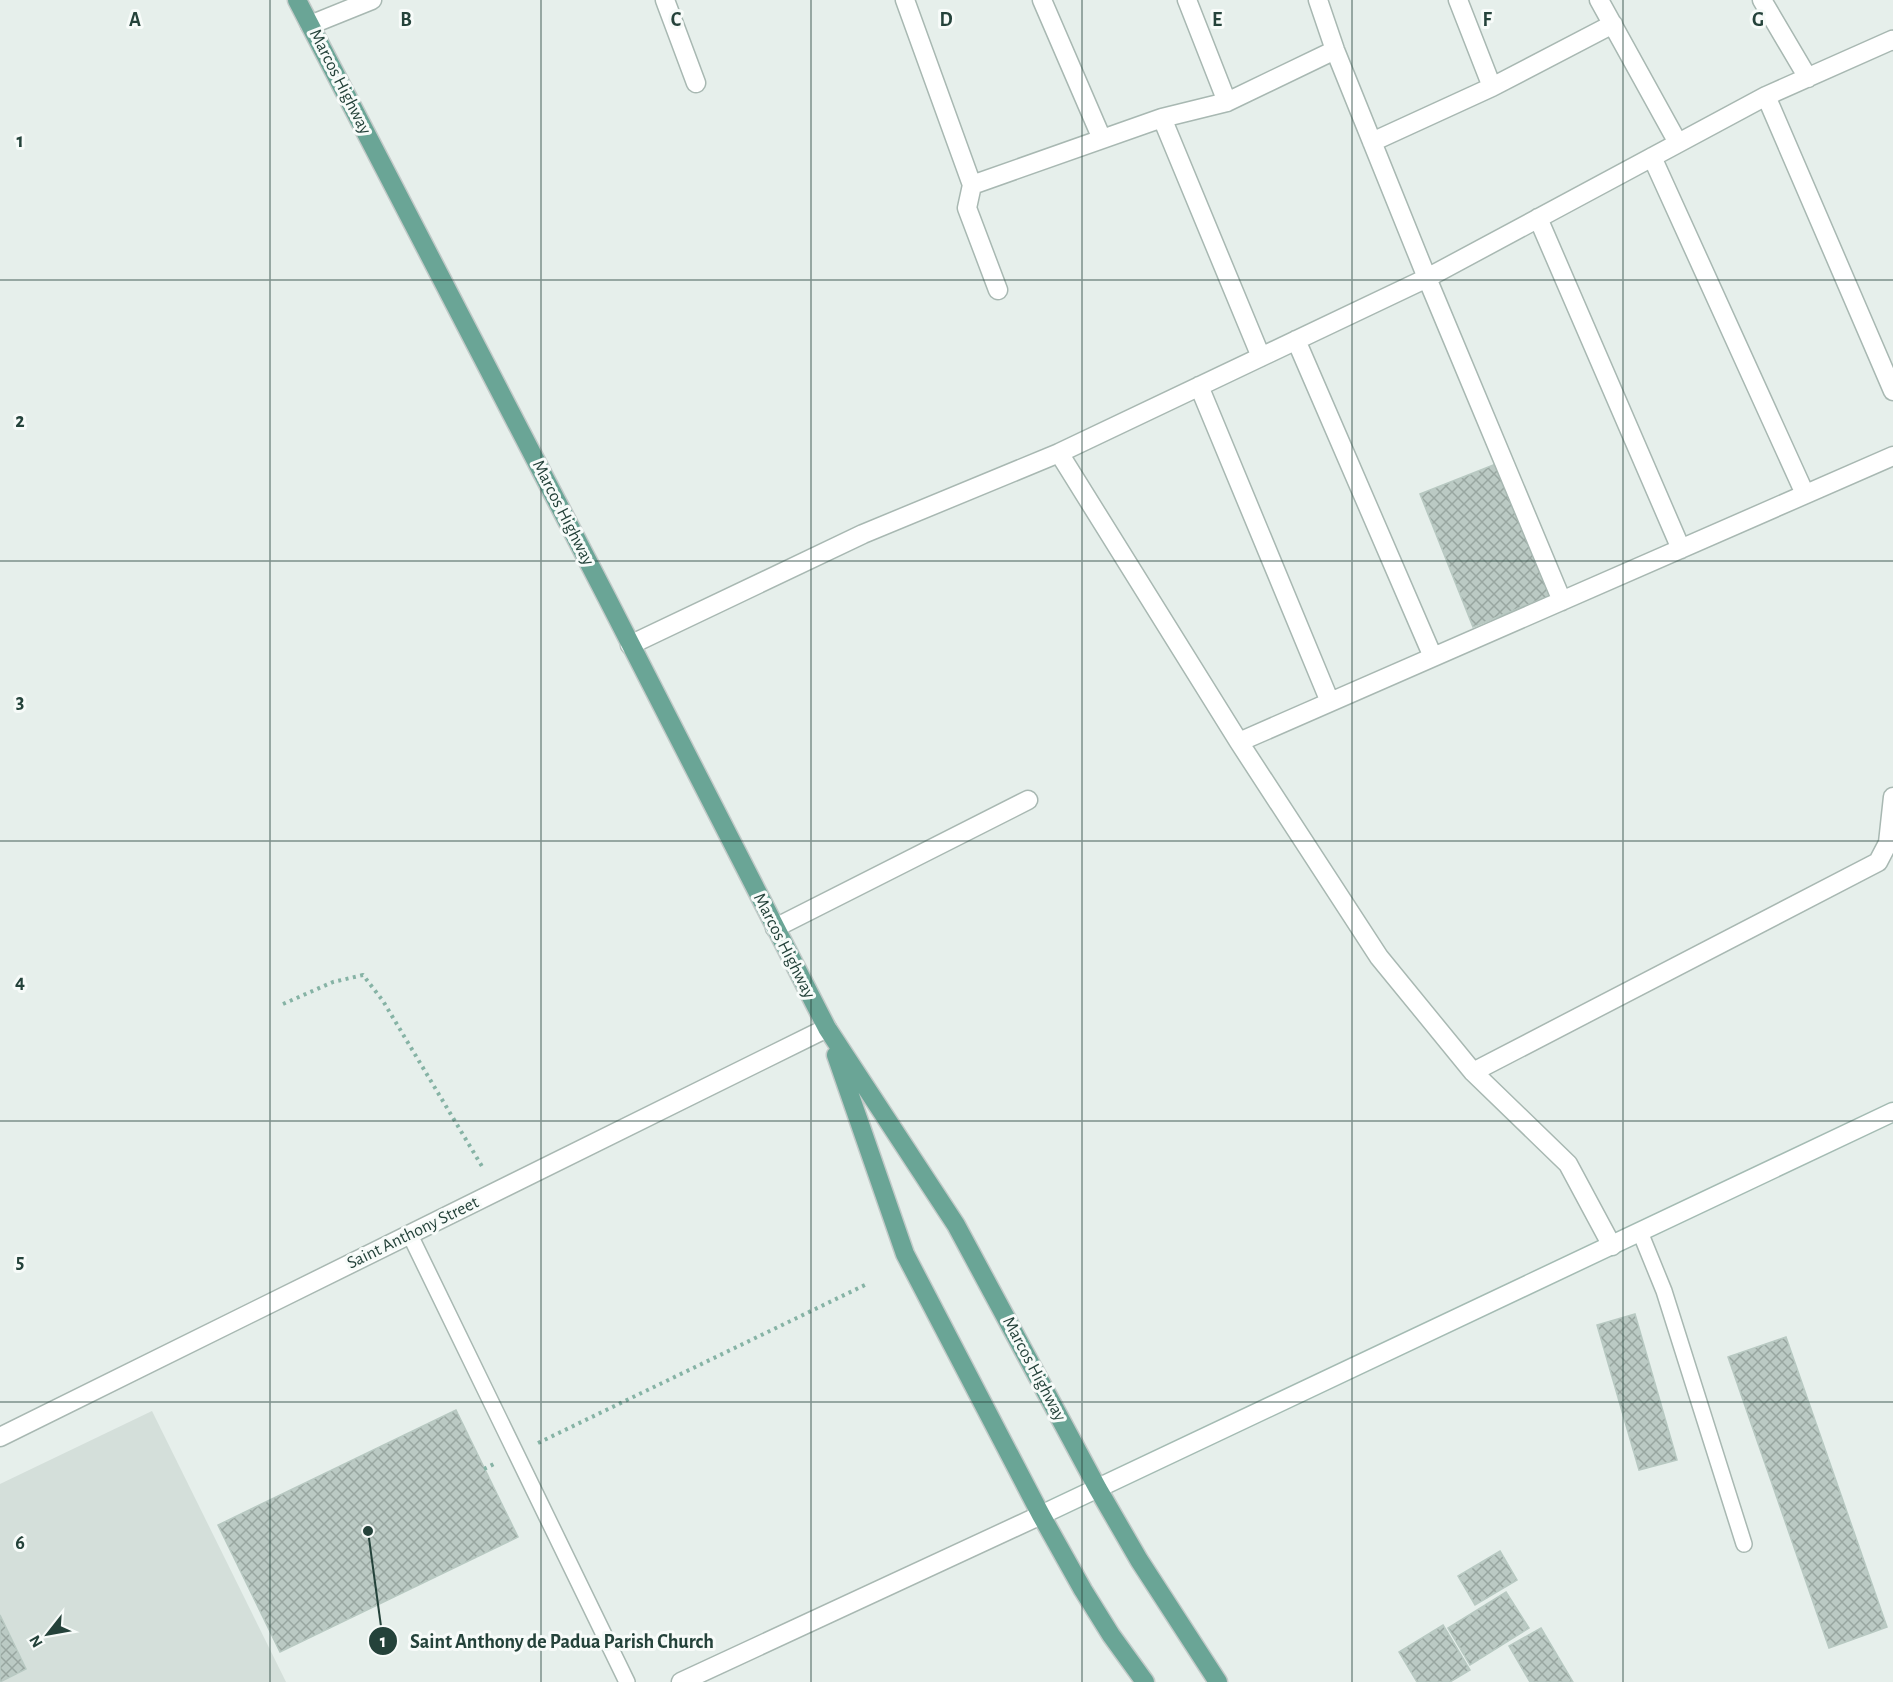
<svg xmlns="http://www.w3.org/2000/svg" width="1893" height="1682" font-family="'Alegreya Sans',sans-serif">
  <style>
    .built { fill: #d4dfda }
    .building { fill: url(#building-cross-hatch); stroke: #b8c9c2; stroke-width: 1.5 }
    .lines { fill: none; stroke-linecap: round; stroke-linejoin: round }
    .lane-casing { stroke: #a8b8b2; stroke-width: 18 }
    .street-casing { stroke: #a8b8b2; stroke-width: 21 }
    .secondary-casing { stroke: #a4bbb3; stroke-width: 21 }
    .primary-casing { stroke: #c2cac8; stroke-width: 21 }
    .path { stroke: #86b3a5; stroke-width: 4; stroke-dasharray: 3 4.5; stroke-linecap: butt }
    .lane { stroke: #fff; stroke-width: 15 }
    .street { stroke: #fff; stroke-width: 18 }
    .secondary { stroke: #fff; stroke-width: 18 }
    .primary { stroke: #6aa596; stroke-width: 18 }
    .grid { fill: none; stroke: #24423a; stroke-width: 1.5; stroke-opacity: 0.55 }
    .labels { text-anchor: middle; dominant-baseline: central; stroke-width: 6; stroke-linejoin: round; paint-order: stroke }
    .street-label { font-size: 18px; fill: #24423a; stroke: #f7fbf9 }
    .grid-label { font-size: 20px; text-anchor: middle; font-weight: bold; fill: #24423a; stroke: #f7fbf9; stroke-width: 6; stroke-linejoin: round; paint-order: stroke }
    .leader { fill: none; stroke: #24423a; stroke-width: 2 }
    .callout-dot { fill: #24423a; stroke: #f7fbf9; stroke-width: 2 }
    .mark-label { font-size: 18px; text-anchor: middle; font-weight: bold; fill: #fff }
    .callout-label { font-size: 20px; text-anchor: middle; font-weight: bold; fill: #24423a; stroke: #f7fbf9; stroke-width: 6; stroke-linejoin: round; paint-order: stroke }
  </style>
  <defs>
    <pattern id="building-cross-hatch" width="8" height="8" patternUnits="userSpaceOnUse" patternTransform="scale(1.5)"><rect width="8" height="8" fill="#bbcac4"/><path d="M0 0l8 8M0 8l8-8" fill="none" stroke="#98a6a0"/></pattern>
  </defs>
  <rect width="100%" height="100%" fill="#e6efeb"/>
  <path class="built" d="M 152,1411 L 286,1682 L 0,1682 L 0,1484 Z"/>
  <path class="building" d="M 1501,462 L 1554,594 L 1473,627 L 1420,494 Z
    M 1635,1314 L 1677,1460 L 1639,1470 L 1597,1325 Z
    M 1786,1337 L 1887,1627 L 1829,1648 L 1728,1357 Z
    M 456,1410 L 518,1537 L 280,1652 L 218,1525 Z
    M 1500,1551 L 1517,1580 L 1475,1605 L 1458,1576 Z
    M 1506,1592 L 1529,1628 L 1470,1665 L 1448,1628 Z
    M 0,1615 L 26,1669 L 0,1682 Z
    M 1443,1625 L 1470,1670 L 1450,1682 L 1417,1682 L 1399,1652 Z
    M 1541,1628 L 1573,1682 L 1530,1682 L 1509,1646 Z"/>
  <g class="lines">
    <defs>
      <path id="lane" d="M 1640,1232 L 1664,1291 L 1744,1544
        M 410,1235 L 627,1682"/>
      <path id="street" d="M 665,0 L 696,83
        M 905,0 L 972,185 L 967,208 L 998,290
        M 1042,0 L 1102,139
        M 1187,0 L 1227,102
        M 1318,0 L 1335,50 L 1427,278 L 1562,601
        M 1458,0 L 1492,87
        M 1599,0 L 1678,143
        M 1762,0 L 1808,78
        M 310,25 L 372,0
        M 1766,96 L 1893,391
        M 1162,118 L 1261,357
        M 1372,142 L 1492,87 L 1613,24
        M 1652,157 L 1805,494
        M 972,185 L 1162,118 L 1227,102 L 1335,50
        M 1538,218 L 1681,549
        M 1296,340 L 1433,657
        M 1199,386 L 1330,702
        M 1059,453 L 1239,742 L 1379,957 L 1473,1072 L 1568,1164 L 1612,1246
        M 630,645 L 863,534 L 1059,453 L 1427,278 L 1766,96 L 1892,40 L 1893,41
        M 1239,742 L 1893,456
        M 775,928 L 1028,800
        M 1473,1072 L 1878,862 L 1888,843 L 1893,797
        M 0,1437 L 827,1028
        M 681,1682 L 1041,1515"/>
      <path id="secondary" d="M 1041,1515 L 1893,1112"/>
      <path id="primary" d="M 297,0 L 607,598 L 827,1028 L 956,1225 L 1098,1489 L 1139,1560 L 1218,1682
        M 836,1055 L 905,1254 L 1041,1515 L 1083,1590 L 1111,1635 L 1145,1682"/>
    </defs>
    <use href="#lane" class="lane-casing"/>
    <use href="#street" class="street-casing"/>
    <use href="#secondary" class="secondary-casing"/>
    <use href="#primary" class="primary-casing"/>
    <path class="path" d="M 283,1004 L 333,982 L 363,975 L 383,1001 L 483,1168
      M 538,1443 L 867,1284
      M 484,1469 L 494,1464"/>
    <use href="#lane" class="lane"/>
    <use href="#street" class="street"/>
    <use href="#secondary" class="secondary"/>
    <use href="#primary" class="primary"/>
  </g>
  <path class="grid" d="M 270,0 L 270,1682M 541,0 L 541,1682M 811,0 L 811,1682M 1082,0 L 1082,1682M 1352,0 L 1352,1682M 1623,0 L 1623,1682M 0,280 L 1893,280M 0,561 L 1893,561M 0,841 L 1893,841M 0,1121 L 1893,1121M 0,1402 L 1893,1402"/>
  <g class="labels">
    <g class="street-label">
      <text transform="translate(340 82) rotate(63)">Marcos Highway</text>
      <text transform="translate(563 513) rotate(63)">Marcos Highway</text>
      <text transform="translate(784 946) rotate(63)">Marcos Highway</text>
      <text transform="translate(413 1233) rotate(-26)">Saint Anthony Street</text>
      <text transform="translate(1034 1369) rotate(62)">Marcos Highway</text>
    </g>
  </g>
  <g class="grid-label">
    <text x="135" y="26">A</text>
    <text x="406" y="26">B</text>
    <text x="676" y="26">C</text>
    <text x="946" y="26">D</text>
    <text x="1217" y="26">E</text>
    <text x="1487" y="26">F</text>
    <text x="1758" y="26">G</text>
    <text x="20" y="147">1</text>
    <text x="20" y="427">2</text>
    <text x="20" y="708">3</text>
    <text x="20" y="988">4</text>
    <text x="20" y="1268">5</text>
    <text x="20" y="1549">6</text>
  </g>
  <path class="leader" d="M368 1531L383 1641"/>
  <g class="callout-dot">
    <circle cx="368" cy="1531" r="6"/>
    <circle cx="383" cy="1641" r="15"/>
  </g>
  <g class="mark-label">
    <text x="383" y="1647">1</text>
  </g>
  <g class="callout-label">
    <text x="562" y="1648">Saint Anthony de Padua Parish Church</text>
  </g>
  <g transform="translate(48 1634) rotate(239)" stroke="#f7fbf9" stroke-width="4.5" paint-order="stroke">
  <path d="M0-4.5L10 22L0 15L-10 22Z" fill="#24423a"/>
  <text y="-9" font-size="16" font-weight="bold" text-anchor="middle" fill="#24423a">N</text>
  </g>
</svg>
